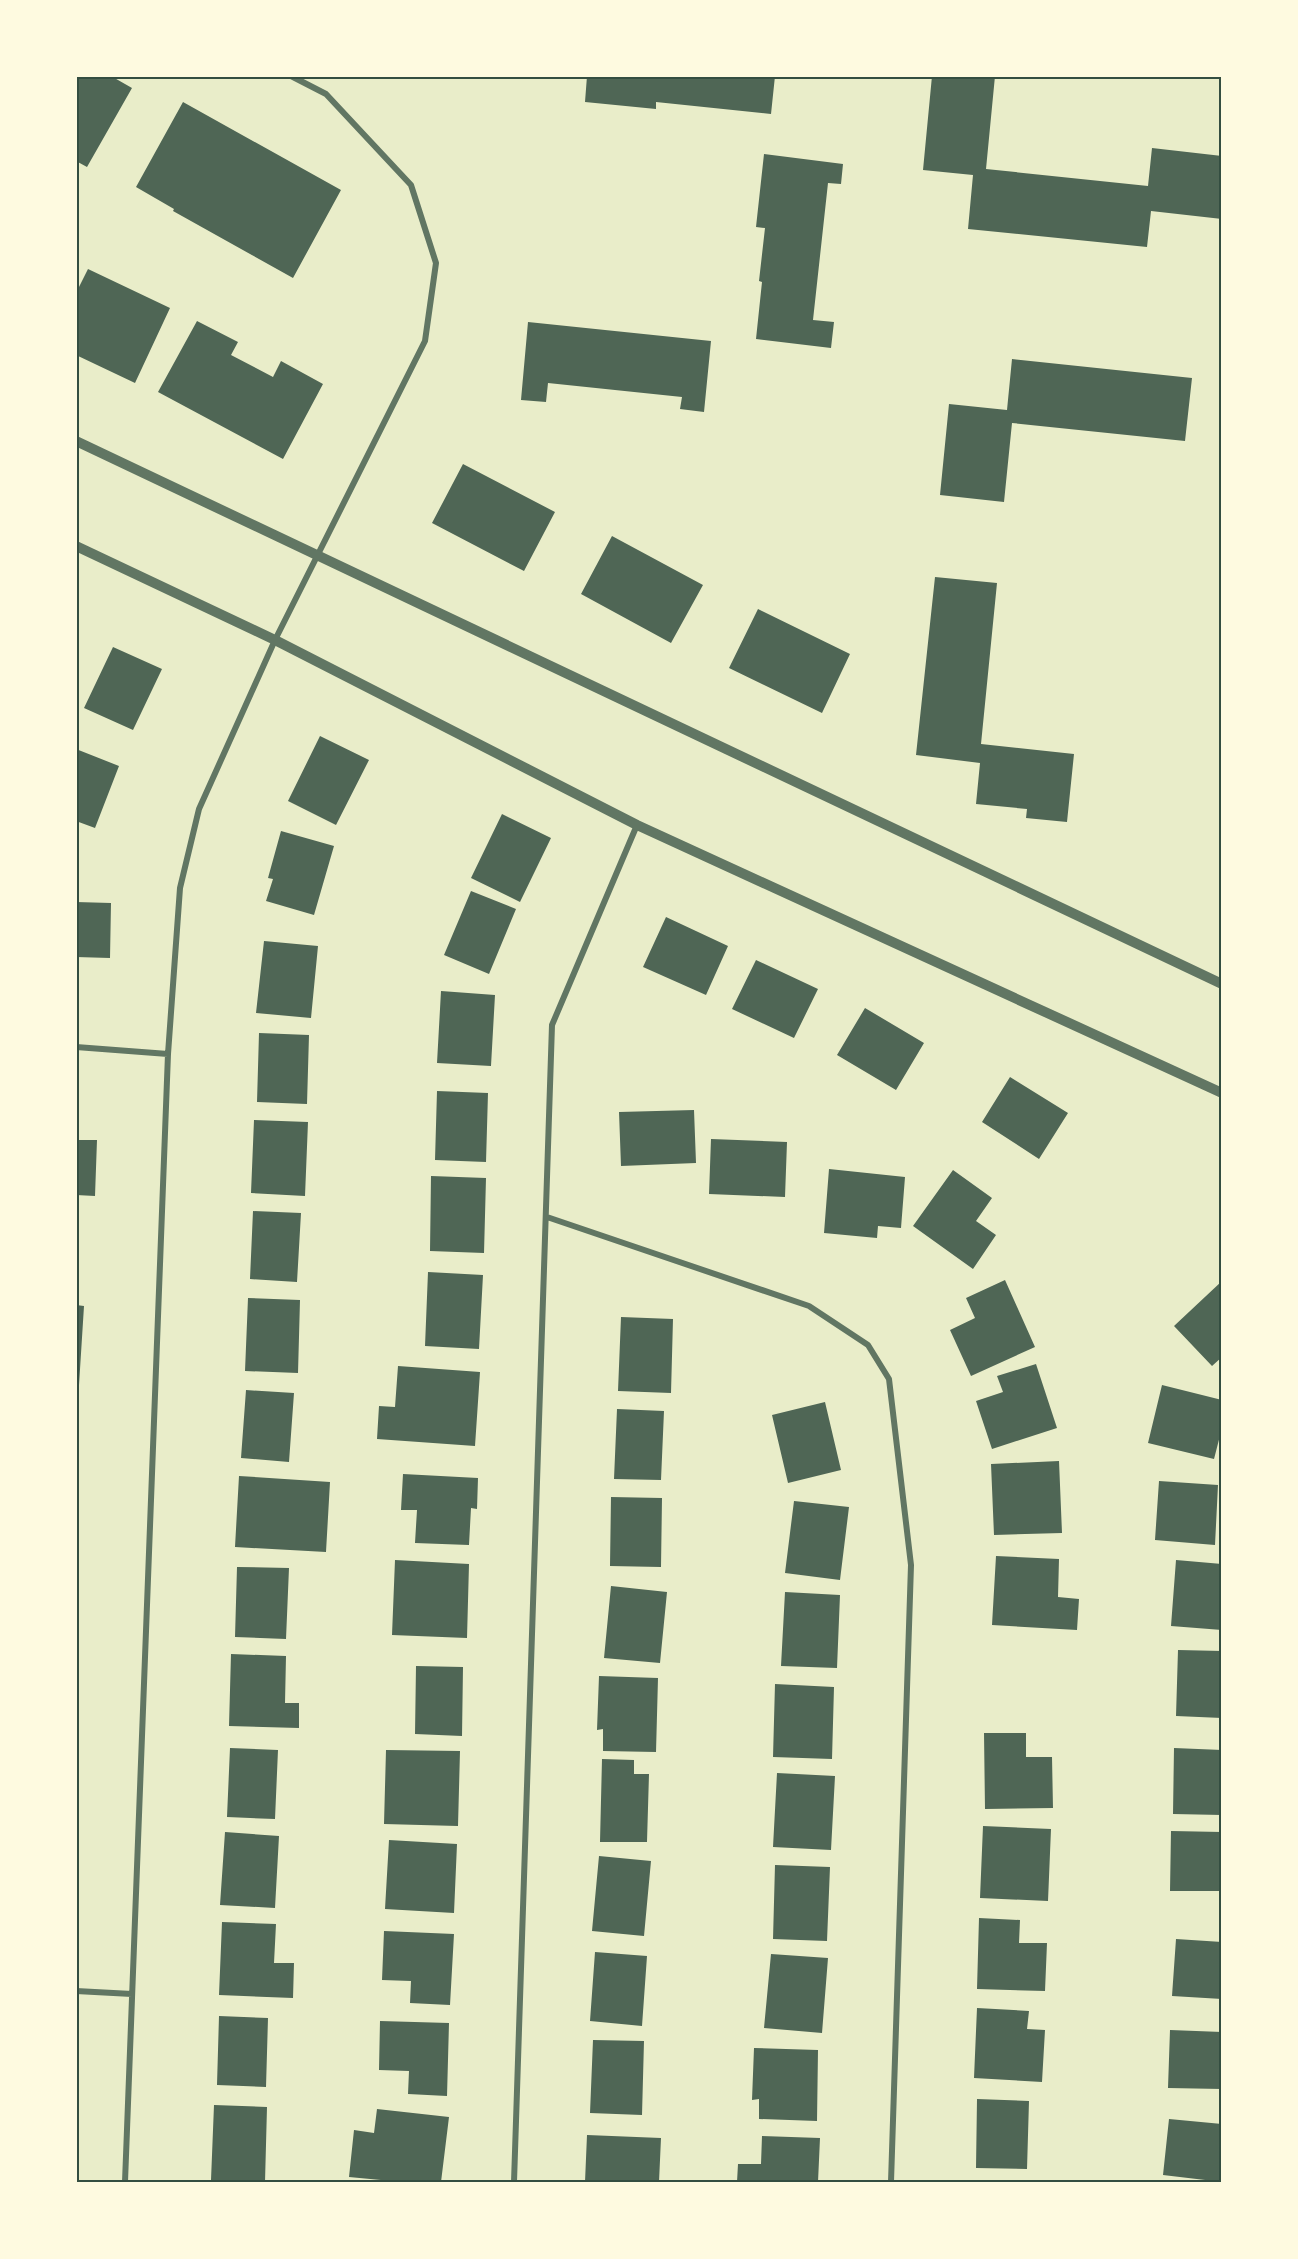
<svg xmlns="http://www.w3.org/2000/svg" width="1298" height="2259" font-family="'IBM Plex Sans',sans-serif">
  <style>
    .building { fill: #4f6655 }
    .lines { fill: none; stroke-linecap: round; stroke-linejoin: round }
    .minor { stroke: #617663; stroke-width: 6 }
    .tertiary { stroke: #617663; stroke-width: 10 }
    .neatline { fill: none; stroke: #344e41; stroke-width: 2 }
  </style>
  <rect width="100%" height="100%" fill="#e9edc9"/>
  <path class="building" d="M 76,76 L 111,76 L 132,88 L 87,167 L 76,161 Z
    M 587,76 L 775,76 L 771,114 L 656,102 L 656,109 L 585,102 Z
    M 932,76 L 995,76 L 986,169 L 1148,186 L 1152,148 L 1222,156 L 1222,219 L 1151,211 L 1147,247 L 968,229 L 973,175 L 923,170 Z
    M 183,102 L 341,190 L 293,278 L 173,211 L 174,209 L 136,187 Z
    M 764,154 L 843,164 L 841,184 L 828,183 L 813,320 L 834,322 L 831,348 L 756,339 L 762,282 L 759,281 L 765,228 L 756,227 Z
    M 88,269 L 170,308 L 135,383 L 76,355 L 76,293 Z
    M 197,321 L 238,342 L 231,355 L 273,377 L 281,361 L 323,384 L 283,459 L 158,392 Z
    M 528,322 L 711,341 L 704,412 L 680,409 L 682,397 L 548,383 L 546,402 L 521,400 Z
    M 1012,359 L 1192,378 L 1185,441 L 1012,423 L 1004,502 L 940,495 L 949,404 L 1007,410 Z
    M 463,464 L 555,512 L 524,571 L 432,523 Z
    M 612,536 L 703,585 L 671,643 L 581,594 Z
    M 935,577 L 997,583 L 981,744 L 1074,754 L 1067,822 L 1026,818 L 1027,809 L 976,804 L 980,763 L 916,755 Z
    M 758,609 L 850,654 L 822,713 L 729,668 Z
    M 113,647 L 162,669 L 133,730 L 84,708 Z
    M 320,736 L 369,760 L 336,825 L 288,801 Z
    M 76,749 L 119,766 L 95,828 L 76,821 Z
    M 502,814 L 551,838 L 520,902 L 471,878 Z
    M 281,831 L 334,846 L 314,915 L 266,901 L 273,879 L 268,878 Z
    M 471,891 L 516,909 L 489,974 L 444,955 Z
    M 76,902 L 111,903 L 110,958 L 76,957 Z
    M 666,917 L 728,946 L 706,995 L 643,967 Z
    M 264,941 L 318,946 L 311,1018 L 256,1013 Z
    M 756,960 L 818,989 L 794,1038 L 732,1009 Z
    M 441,991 L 495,995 L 491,1066 L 437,1063 Z
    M 865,1008 L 924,1043 L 896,1090 L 837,1055 Z
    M 259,1033 L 309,1035 L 307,1104 L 257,1102 Z
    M 1010,1077 L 1068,1113 L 1039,1159 L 982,1122 Z
    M 437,1091 L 488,1093 L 486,1162 L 435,1160 Z
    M 694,1110 L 696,1163 L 621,1166 L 619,1112 Z
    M 254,1120 L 308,1122 L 305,1196 L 251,1193 Z
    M 711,1139 L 787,1142 L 785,1197 L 709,1194 Z
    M 76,1140 L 97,1140 L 95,1196 L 76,1195 Z
    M 829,1169 L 905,1177 L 901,1228 L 878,1226 L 877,1238 L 824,1233 Z
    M 953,1170 L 992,1198 L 976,1221 L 996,1235 L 973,1269 L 913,1226 Z
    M 431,1176 L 486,1178 L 484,1253 L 430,1251 Z
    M 253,1211 L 301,1213 L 297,1282 L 250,1279 Z
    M 428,1272 L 483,1275 L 479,1349 L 425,1346 Z
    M 1005,1280 L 1035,1347 L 971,1376 L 950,1330 L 975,1318 L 966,1298 Z
    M 1222,1281 L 1222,1357 L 1212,1366 L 1174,1326 Z
    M 248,1298 L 300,1300 L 298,1373 L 245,1371 Z
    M 76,1305 L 84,1306 L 79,1385 L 76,1385 Z
    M 621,1317 L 673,1319 L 671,1393 L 618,1391 Z
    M 1036,1364 L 1057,1428 L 992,1449 L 976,1401 L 1003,1392 L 997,1376 Z
    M 398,1366 L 480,1372 L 475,1446 L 377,1439 L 379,1406 L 395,1407 Z
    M 1162,1385 L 1222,1400 L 1222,1428 L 1214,1459 L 1148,1443 Z
    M 246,1390 L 294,1393 L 289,1462 L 241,1458 Z
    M 825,1402 L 841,1470 L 788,1483 L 772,1415 Z
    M 617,1409 L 664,1411 L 661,1480 L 614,1479 Z
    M 1059,1461 L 1062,1533 L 994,1535 L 991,1464 Z
    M 403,1474 L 478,1478 L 477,1509 L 471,1508 L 469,1545 L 415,1543 L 417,1510 L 401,1510 Z
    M 239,1476 L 330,1482 L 326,1552 L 235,1547 Z
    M 1159,1481 L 1218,1485 L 1215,1545 L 1155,1540 Z
    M 611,1497 L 662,1498 L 661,1567 L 610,1566 Z
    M 794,1501 L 849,1507 L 840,1580 L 785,1573 Z
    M 996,1556 L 1059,1559 L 1058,1597 L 1079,1599 L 1077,1630 L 992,1625 Z
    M 395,1560 L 469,1564 L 467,1638 L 392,1635 Z
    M 1176,1560 L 1222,1564 L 1222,1630 L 1171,1626 Z
    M 237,1567 L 289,1568 L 286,1639 L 235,1637 Z
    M 611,1586 L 667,1592 L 660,1663 L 604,1658 Z
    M 785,1592 L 840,1595 L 837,1668 L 781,1666 Z
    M 1178,1650 L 1222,1651 L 1222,1718 L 1176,1716 Z
    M 231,1654 L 286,1656 L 285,1703 L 299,1703 L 299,1728 L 229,1726 Z
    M 416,1666 L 463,1667 L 462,1736 L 415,1734 Z
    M 599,1676 L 658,1678 L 656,1752 L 603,1751 L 603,1729 L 597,1730 Z
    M 775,1684 L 834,1687 L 832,1759 L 773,1757 Z
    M 984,1733 L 1026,1733 L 1026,1757 L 1052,1757 L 1053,1808 L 985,1809 Z
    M 230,1748 L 278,1750 L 275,1819 L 227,1817 Z
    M 1174,1748 L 1222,1750 L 1222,1815 L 1173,1814 Z
    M 386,1750 L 460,1751 L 458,1826 L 384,1824 Z
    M 602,1759 L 634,1760 L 634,1774 L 649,1774 L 647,1842 L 600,1842 Z
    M 777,1773 L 835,1776 L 831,1850 L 773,1847 Z
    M 983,1826 L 1051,1829 L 1048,1901 L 980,1898 Z
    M 1171,1831 L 1222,1832 L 1222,1891 L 1170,1891 Z
    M 225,1832 L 279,1836 L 275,1908 L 220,1905 Z
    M 389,1840 L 457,1844 L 454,1913 L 385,1909 Z
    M 599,1856 L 651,1861 L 644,1936 L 592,1931 Z
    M 775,1865 L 830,1867 L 827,1941 L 773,1939 Z
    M 979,1918 L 1020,1920 L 1019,1943 L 1047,1943 L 1045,1991 L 977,1989 Z
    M 222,1922 L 276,1924 L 274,1963 L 294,1963 L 293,1998 L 219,1995 Z
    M 384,1931 L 454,1934 L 450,2005 L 410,2003 L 411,1981 L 382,1980 Z
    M 1176,1939 L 1222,1942 L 1222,1999 L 1172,1996 Z
    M 595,1952 L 647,1956 L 642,2026 L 590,2021 Z
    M 771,1954 L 828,1958 L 822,2033 L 764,2028 Z
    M 977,2008 L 1029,2011 L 1027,2029 L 1045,2030 L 1042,2082 L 974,2078 Z
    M 219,2016 L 268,2018 L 266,2087 L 217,2085 Z
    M 380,2021 L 449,2023 L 447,2096 L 408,2094 L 409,2071 L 379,2070 Z
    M 1170,2030 L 1222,2032 L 1222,2089 L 1168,2088 Z
    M 593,2040 L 644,2041 L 642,2115 L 590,2113 Z
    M 754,2048 L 818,2050 L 817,2121 L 759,2119 L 759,2099 L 752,2100 Z
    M 977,2099 L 1029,2101 L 1027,2169 L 976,2168 Z
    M 214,2105 L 267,2107 L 265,2182 L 211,2180 Z
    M 377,2109 L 449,2117 L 441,2182 L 402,2182 L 349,2177 L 354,2130 L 374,2133 Z
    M 1169,2119 L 1222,2124 L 1222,2182 L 1163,2175 Z
    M 587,2135 L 661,2138 L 659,2182 L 585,2182 Z
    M 762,2136 L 820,2138 L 818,2182 L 737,2182 L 738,2164 L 761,2164 Z"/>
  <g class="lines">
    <path class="minor" d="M 76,1047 L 168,1054
      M 547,1217 L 809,1306 L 868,1345 L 889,1379 L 911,1565 L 891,2182
      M 76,1991 L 132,1994
      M 125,2182 L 168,1054 L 180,888 L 199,809 L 275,640 L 425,341 L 436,263 L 411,185 L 326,94 L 291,76
      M 514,2182 L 552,1025 L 637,825"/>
    <path class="tertiary" d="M 76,441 L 1222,984
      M 76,546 L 275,640 L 637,825 L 1222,1093"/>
  </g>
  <rect width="1298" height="2259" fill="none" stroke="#fefae0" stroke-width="156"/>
  <rect x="78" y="78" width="1142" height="2103" class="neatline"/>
</svg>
